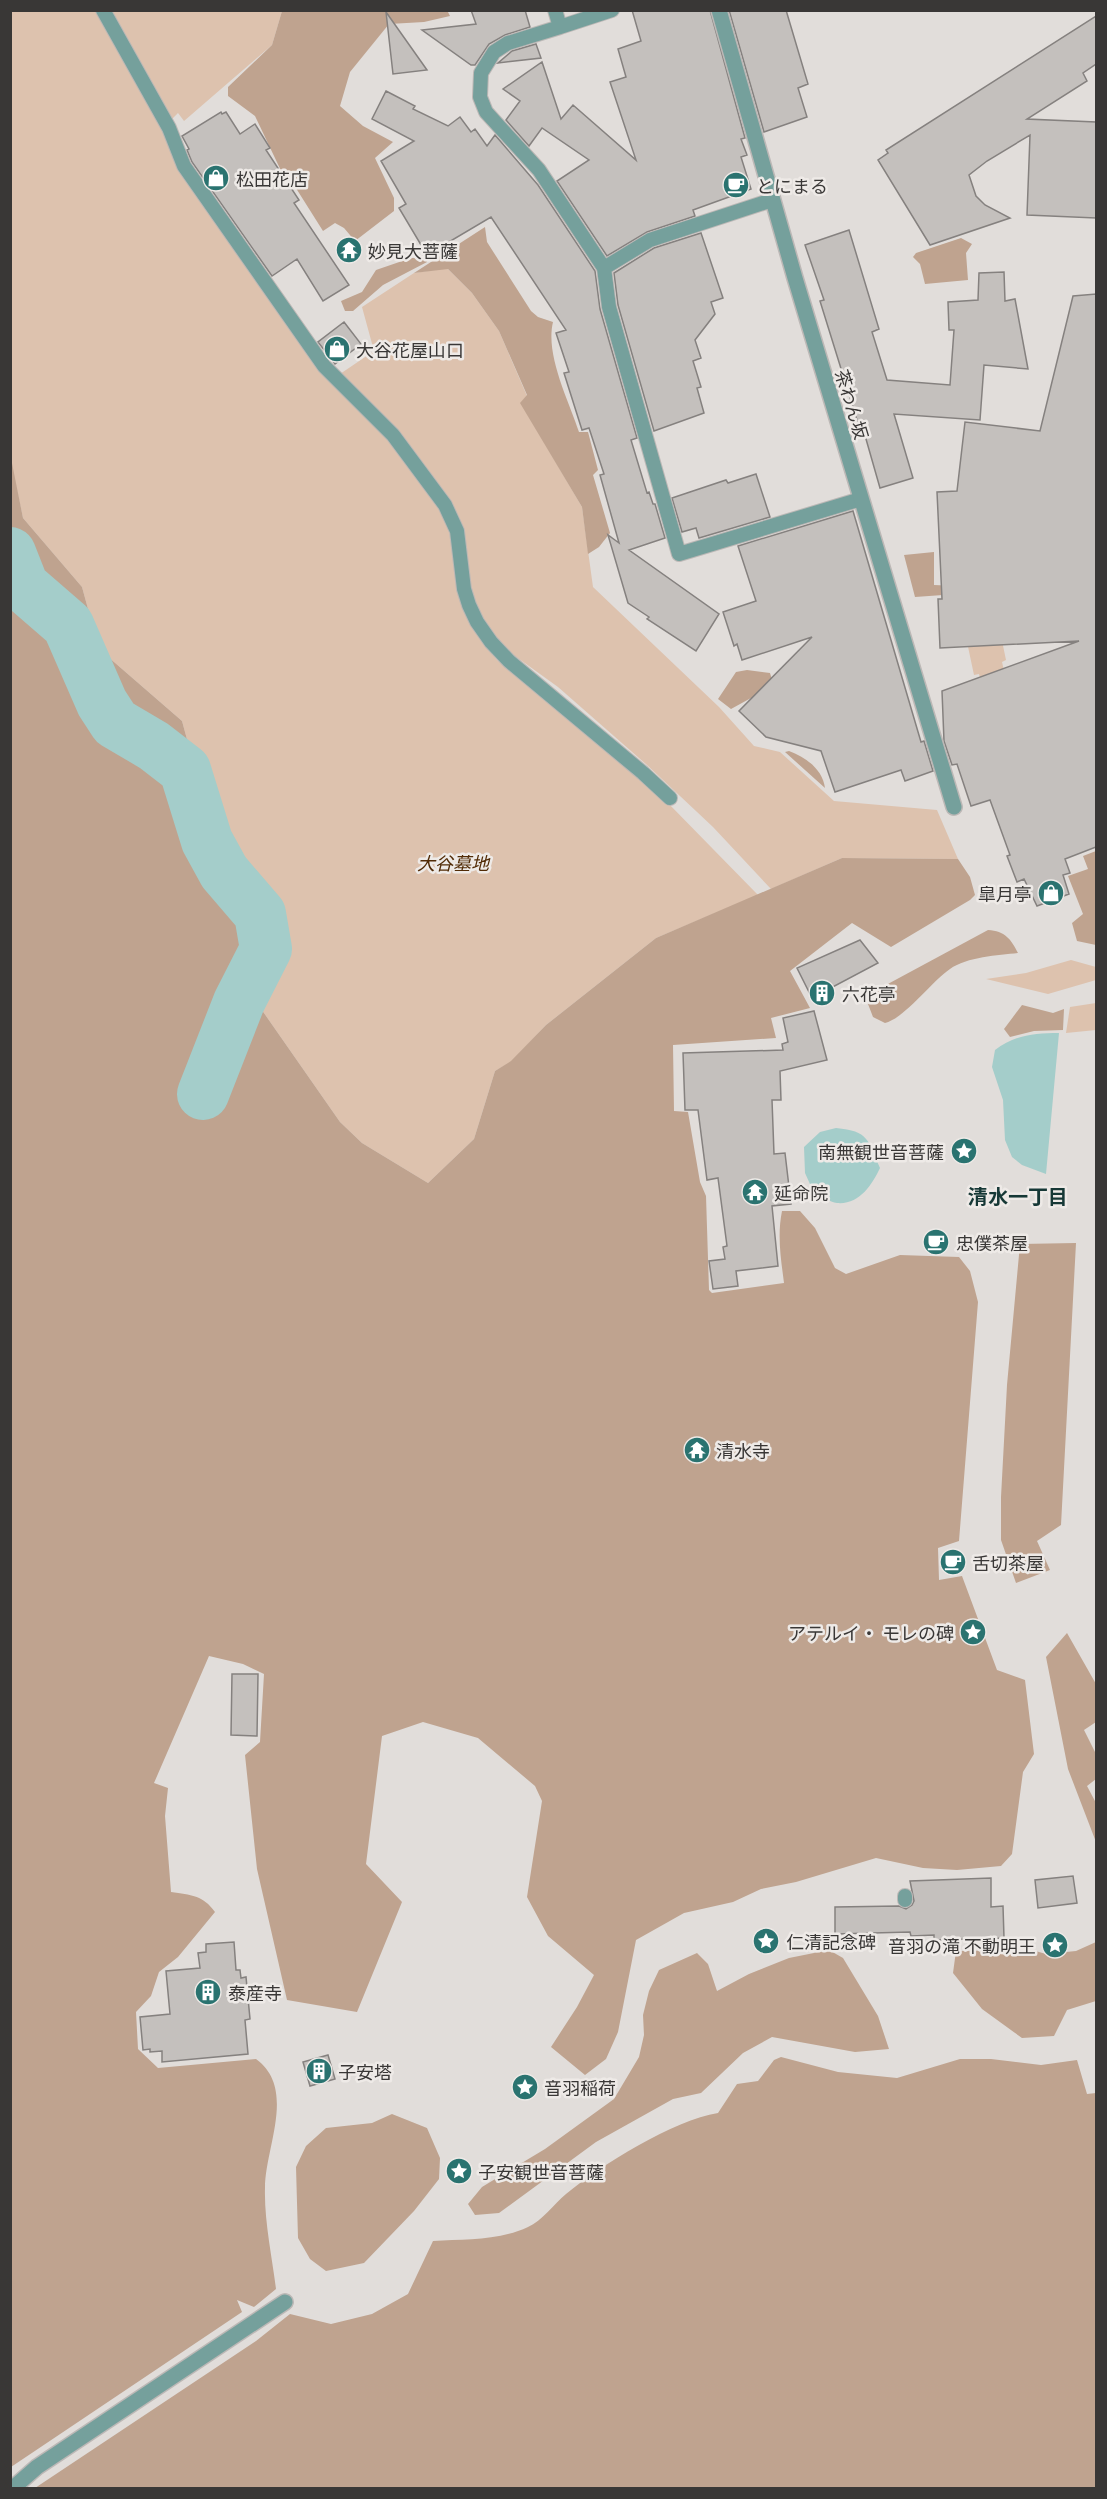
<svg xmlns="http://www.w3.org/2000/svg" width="1107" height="2499" font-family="Georgia,'Noto Sans JP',serif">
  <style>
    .green { fill: #ddc2ae }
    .forest { fill: #bfa38f }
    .water { fill: #a4cdca }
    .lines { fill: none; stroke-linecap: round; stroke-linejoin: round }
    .river { stroke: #a4cdca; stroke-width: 52 }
    .building { fill: #c4c0bd; stroke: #85817f; stroke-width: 1.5 }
    .service-casing { stroke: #bcb8b6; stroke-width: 16 }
    .minor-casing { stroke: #bcb8b6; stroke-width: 18 }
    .service { stroke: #75a09c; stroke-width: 14 }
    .minor { stroke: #75a09c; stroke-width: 15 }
    .labels { text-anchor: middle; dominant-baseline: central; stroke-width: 5; stroke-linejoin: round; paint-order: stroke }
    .poi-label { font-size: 18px; fill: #393736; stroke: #eeeae7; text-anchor: start }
    .street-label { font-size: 18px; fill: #393736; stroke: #eeeae7 }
    .park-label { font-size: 18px; font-style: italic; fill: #512b06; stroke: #eeeae7 }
    .neighbourhood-label { font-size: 20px; font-weight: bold; fill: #163836; stroke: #eeeae7 }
  </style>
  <rect width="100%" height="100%" fill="#e1ddda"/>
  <path class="green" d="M 10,11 L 97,11 L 163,130 L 180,168 L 330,382 L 387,434 L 447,520 L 470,618 L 481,640 L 497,660 L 667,802 L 758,895 L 656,938 L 546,1025 L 511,1062 L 495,1071 L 474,1139 L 428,1183 L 362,1143 L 340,1122 L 243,983 L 277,914 L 203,798 L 182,721 L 99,649 L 82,587 L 23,518 L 10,458 Z
    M 110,11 L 282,11 L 272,45 L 184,121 L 178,113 L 171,120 Z
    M 447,268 L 472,293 L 499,331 L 527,396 L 521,403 L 582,507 L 593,587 L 719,707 L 754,746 L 780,752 L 834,801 L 937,810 L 958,859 L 842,858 L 771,889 L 713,827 L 647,765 L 558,687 L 515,656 L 499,641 L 485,622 L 473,599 L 469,589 L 463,530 L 459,517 L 446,494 L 396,428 L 340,374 L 374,351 L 362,307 L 414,273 Z
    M 1001,636 L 1006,660 L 1002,662 L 1006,679 L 983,688 L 979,674 L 974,675 L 967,642 Z
    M 1071,960 L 1096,967 L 1096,980 L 1048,994 L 986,979 L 1026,973 Z
    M 1096,1003 L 1096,1030 L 1066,1033 L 1070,1007 Z"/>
  <path class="forest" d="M 447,10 L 450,16 L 424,22 L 389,24 L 350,72 L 340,106 L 363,126 L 393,142 L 375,158 L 394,198 L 394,211 L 355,241 L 344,228 L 335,223 L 323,231 L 294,185 L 284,177 L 255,116 L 228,96 L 228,87 L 272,45 L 282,11 Z
    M 485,227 L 487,242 L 531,311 L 538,317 L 553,322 C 545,355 569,401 579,432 L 588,432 L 598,470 L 593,475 L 610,533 L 599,547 L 588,554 L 582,507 L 520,403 L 527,395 L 499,331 L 472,293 L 448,269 L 414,273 Z
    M 961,238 L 972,244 L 966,253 L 968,280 L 925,284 L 920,264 L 913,257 L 916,253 Z
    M 411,258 L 425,258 L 427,262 L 383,285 L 353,311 L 345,311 L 341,301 L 362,292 L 376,270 Z
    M 11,458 L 23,518 L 82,587 L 99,649 L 182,721 L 203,798 L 277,914 L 243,983 L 340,1122 L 362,1143 L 428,1183 L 474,1139 L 495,1071 L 511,1061 L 546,1025 L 656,938 L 842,858 L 958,859 L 970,877 L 975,895 L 970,900 L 891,947 L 852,923 L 790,971 L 810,1008 L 771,1018 L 776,1038 L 673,1045 L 674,1111 L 688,1112 L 700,1182 L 706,1196 L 709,1290 L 712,1293 L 784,1283 C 781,1259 777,1236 782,1211 L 800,1211 L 815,1228 L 835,1268 L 846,1274 L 900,1255 L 959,1257 L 970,1271 L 978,1302 L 959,1541 L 938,1548 L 939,1580 L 962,1576 L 997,1670 L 1025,1680 L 1034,1754 L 1023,1772 L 1012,1854 L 1001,1866 L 957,1870 L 923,1868 L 876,1858 L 796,1882 L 761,1889 L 733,1902 L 684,1913 L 636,1940 L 618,2032 L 606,2059 L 585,2075 L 551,2047 L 577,2007 L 594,1975 L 548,1936 L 527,1897 L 542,1801 L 535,1786 L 478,1738 L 423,1722 L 382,1736 L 366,1864 L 402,1902 L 357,2012 L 287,2000 L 257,1869 L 245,1755 L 260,1742 L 264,1674 L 243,1664 L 209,1656 L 154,1783 L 168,1788 L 165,1816 L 171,1892 C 191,1895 203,1895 215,1912 L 178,1957 L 159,1972 L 151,1996 L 136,2012 L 138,2049 L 158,2068 L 256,2059 C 297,2089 265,2147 265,2188 C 264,2220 272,2257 276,2289 L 254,2307 L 237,2300 L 242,2312 L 11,2467 Z
    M 934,552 L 934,585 L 957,586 L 957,594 L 915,597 L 904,555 Z
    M 747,670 L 770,673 L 778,700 L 763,705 L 751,698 L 731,709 L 718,699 L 736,672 Z
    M 789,751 C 806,757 823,770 825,788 L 785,752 Z
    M 1096,851 L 1096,945 L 1077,941 L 1072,923 L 1083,914 L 1068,876 L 1088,869 L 1083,856 Z
    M 988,930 C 1005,931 1011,939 1018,953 C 998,955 967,957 950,969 C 931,982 905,1018 885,1023 L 873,1017 L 868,1004 L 873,992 Z
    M 1022,1005 L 1053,1013 L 1064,1009 L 1063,1030 L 1034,1031 L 1010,1037 L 1004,1029 Z
    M 1076,1243 L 1061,1525 L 1037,1541 L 1050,1570 L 1016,1583 L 1001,1540 L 1001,1497 L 1007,1385 L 1020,1244 Z
    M 1067,1633 L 1096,1684 L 1096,1722 L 1084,1730 L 1096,1754 L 1096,1779 L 1087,1786 L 1096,1803 L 1096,1842 L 1068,1769 L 1046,1657 Z
    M 1096,1942 L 1096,2001 L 1067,2010 L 1054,2036 L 1022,2038 L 982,2009 L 953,1973 L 956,1951 L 1032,1950 L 1046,1954 L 1076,1951 Z
    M 829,1950 L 843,1958 L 878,2016 L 889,2049 L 855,2052 L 772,2037 L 743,2053 L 701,2093 L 673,2099 L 596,2142 L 499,2213 L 475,2215 L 468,2204 L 482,2187 L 545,2149 L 614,2099 L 639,2057 L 644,2035 L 643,2015 L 649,1991 L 659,1970 L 697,1953 L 708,1964 L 717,1991 L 749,1974 L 789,1958 Z
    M 781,2057 L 838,2072 L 897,2078 L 960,2059 L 991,2059 L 1041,2065 L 1077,2060 L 1087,2094 L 1096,2093 L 1096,2488 L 35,2488 L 256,2341 L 290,2314 L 331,2324 L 372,2314 L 408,2294 L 433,2241 C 465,2239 498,2241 528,2227 C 542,2221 554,2204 566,2194 C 601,2165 674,2120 718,2113 L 737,2084 L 758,2081 L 774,2060 Z
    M 392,2114 L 427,2128 L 440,2158 L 439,2179 L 414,2211 L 364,2263 L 326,2271 L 310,2259 L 298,2238 L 296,2167 L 306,2146 L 326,2128 L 372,2123 Z"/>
  <path class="water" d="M 1059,1033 L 1046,1174 L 1022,1165 L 1012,1157 L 1005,1140 L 1003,1100 L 992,1067 L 995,1050 C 1014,1035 1035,1033 1059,1033 Z
    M 836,1128 C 869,1131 868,1140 880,1168 C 872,1185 859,1205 837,1203 C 830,1202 821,1196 814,1193 L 805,1173 L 804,1147 L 820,1132 Z"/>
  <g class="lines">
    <path class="river" d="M 10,553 L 23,586 L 68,625 L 102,703 L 115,723 L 154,746 L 185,770 L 207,841 L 224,872 L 260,914 L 266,949 L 239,1002 L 203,1094"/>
  </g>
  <path class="building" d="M 471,10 L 525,10 L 530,27 L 505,35 L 489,44 L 475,65 L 471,65 L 422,30 L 476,24 Z
    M 632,10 L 710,10 L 745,138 L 741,139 L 747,155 L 741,157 L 751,189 L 693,210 L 695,216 L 647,232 L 607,256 L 557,181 L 589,160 L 542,128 L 529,146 L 506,120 L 520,101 L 503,89 L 542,62 L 561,119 L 573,105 L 636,160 L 610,82 L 626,77 L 618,49 L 641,41 Z
    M 729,10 L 786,10 L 808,84 L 798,88 L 807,117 L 764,132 Z
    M 386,12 L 427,70 L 393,74 Z
    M 1096,16 L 1096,64 L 1083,73 L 1087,81 L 1027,119 L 1096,122 L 1096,218 L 1027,215 L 1030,135 L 987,161 L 969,175 L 976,196 L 985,205 L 1010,218 L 930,245 L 878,160 L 888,153 L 886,150 Z
    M 536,44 L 541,58 L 498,63 L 512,51 Z
    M 386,91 L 415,106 L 413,109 L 448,126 L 460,117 L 471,132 L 475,129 L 487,146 L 495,135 L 538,185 L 595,271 L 600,309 L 637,438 L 631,440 L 647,493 L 649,492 L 653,504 L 655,504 L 665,538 L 629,550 L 719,614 L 696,651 L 647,619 L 649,617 L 628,603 L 608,535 L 619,543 L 600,475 L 604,474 L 589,428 L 582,430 L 564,373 L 569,372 L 556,333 L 566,330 L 491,217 L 427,255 L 399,208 L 406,204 L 381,161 L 414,141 L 372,119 Z
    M 221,112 L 222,114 L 226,112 L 240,134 L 255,124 L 270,148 L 266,150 L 299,200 L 294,203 L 349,285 L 323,301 L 297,259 L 272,276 L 192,162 L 187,150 L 189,149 L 182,136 Z
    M 849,230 L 879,329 L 872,332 L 887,380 L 950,385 L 954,330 L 949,330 L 948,302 L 978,300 L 979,273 L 1004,272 L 1005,301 L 1015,299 L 1028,369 L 984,365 L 980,420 L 894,414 L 913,478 L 880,488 L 864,432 L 861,433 L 852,404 L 820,301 L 824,300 L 805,245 Z
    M 701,233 L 723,298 L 711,302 L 715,314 L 695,340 L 701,358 L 693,361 L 701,387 L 697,388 L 704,413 L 654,431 L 618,305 L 614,273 L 654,248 Z
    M 1096,294 L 1096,847 L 1065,859 L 1070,873 L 1063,875 L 1069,894 L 1037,906 L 1024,879 L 1017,882 L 1007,856 L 1010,855 L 990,800 L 971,806 L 957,764 L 952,765 L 944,741 L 942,691 L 1079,641 L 940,648 L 938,599 L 942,599 L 937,492 L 957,491 L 965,422 L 1040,431 L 1073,296 Z
    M 344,322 L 361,344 L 335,364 L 318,342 Z
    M 756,474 L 770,517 L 699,538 L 696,528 L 682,532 L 672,498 L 726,480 L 728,483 Z
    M 853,511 L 921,742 L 924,741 L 933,771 L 905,781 L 901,770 L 835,792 L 821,751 L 766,737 L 739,711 L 812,637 L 742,660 L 737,644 L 734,646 L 723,612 L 756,601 L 738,546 Z
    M 860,940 L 878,963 L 812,998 L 797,968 Z
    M 814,1011 L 827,1060 L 780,1071 L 781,1100 L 772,1100 L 774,1154 L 785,1153 L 791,1204 L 772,1206 L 778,1266 L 736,1271 L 738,1286 L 713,1289 L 709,1261 L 725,1259 L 723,1247 L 727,1246 L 718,1178 L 707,1180 L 698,1110 L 685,1110 L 683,1053 L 783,1050 L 782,1044 L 788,1042 L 783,1018 Z
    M 232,1674 L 258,1674 L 257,1736 L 231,1735 Z
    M 1073,1876 L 1077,1903 L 1038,1908 L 1035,1880 Z
    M 991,1878 L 991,1907 L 1003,1906 L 1004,1938 L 934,1940 L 934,1935 L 911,1936 L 910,1932 L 835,1934 L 835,1907 L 899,1906 L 906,1909 L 912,1905 L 914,1901 L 910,1881 Z
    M 234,1942 L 236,1970 L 240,1970 L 241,1978 L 246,1977 L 250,2019 L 245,2020 L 248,2054 L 162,2062 L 162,2051 L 150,2052 L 150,2049 L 143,2050 L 140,2017 L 170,2014 L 166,1971 L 200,1968 L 198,1953 L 206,1952 L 206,1944 Z
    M 328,2055 L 335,2079 L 310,2086 L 303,2062 Z"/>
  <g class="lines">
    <defs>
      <path id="service" d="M 103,10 L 169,128 L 184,166 L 324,366 L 393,435 L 445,505 L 457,531 L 464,589 L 469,605 L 477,622 L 491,642 L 509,661 L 643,773 L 670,798
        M 555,10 L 560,27 L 612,10
        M 560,27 L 508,43 L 494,52 L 481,73 L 480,97 L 486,112 L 539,170 L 604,268 L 609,307 L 679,554 L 861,499
        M 604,268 L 650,240 L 772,200
        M 905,1896 L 905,1900"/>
      <path id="minor" d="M 719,10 L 795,278 L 954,807
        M 13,2488 L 37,2467 L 285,2302"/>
    </defs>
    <use href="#service" class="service-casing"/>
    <use href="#minor" class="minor-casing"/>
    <use href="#service" class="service"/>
    <use href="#minor" class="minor"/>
  </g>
  <defs>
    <symbol id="shop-disc" viewBox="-11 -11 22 22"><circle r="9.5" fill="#2a7370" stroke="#eeeae7"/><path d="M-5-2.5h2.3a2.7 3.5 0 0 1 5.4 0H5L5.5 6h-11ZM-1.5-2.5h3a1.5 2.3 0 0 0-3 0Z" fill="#fff"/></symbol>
    <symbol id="cafe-disc" viewBox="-11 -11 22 22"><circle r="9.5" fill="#2a7370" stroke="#eeeae7"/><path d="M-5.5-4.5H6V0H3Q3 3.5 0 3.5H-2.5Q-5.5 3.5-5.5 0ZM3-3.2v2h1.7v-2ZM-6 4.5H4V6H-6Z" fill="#fff"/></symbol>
    <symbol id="temple-disc" viewBox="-11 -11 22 22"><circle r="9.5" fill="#2a7370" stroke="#eeeae7"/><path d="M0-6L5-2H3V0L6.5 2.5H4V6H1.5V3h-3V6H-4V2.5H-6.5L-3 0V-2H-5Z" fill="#fff"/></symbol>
    <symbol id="building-disc" viewBox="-11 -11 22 22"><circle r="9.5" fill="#2a7370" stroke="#eeeae7"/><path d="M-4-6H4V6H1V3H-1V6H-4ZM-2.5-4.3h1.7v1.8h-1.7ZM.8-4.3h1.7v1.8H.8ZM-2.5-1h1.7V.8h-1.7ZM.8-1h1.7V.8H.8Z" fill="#fff"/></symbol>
    <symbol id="sight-disc" viewBox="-11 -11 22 22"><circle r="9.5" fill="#2a7370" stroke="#eeeae7"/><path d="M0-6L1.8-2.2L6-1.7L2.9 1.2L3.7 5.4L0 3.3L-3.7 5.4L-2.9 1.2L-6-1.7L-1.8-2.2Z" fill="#fff"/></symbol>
  </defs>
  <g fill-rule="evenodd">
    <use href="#shop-disc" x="201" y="163" width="30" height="30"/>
    <use href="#cafe-disc" x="721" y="170" width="30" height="30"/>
    <use href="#temple-disc" x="334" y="235" width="30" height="30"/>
    <use href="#shop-disc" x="322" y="334" width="30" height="30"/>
    <use href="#shop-disc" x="1036" y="878" width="30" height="30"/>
    <use href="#building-disc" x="807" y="978" width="30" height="30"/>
    <use href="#sight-disc" x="949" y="1136" width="30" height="30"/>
    <use href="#temple-disc" x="740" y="1177" width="30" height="30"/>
    <use href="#cafe-disc" x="921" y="1227" width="30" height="30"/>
    <use href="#temple-disc" x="682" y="1435" width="30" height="30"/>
    <use href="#cafe-disc" x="938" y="1547" width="30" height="30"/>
    <use href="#sight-disc" x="958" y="1617" width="30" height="30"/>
    <use href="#sight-disc" x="751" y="1926" width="30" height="30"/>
    <use href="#sight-disc" x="1040" y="1930" width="30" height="30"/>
    <use href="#building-disc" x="193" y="1977" width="30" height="30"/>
    <use href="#building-disc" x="304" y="2056" width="30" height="30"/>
    <use href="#sight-disc" x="510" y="2072" width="30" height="30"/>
    <use href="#sight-disc" x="444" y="2156" width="30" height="30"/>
  </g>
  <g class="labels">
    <g class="poi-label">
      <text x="236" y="178">松田花店</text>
      <text x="756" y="185">とにまる</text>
      <text x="368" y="250">妙見大菩薩</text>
      <text x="356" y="349">大谷花屋山口</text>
      <text x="1032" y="893" text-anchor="end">皐月亭</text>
      <text x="842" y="993">六花亭</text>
      <text x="944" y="1151" text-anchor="end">南無観世音菩薩</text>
      <text x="774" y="1192">延命院</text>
      <text x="956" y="1242">忠僕茶屋</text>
      <text x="716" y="1450">清水寺</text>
      <text x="972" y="1562">舌切茶屋</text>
      <text x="954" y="1632" text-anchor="end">アテルイ・ モレの碑</text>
      <text x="786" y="1941">仁清記念碑</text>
      <text x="1036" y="1945" text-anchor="end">音羽の滝 不動明王</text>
      <text x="228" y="1992">泰産寺</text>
      <text x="338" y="2071">子安塔</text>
      <text x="544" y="2087">音羽稲荷</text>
      <text x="478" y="2171">子安観世音菩薩</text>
    </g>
    <g class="street-label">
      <text transform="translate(853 404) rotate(73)">茶わん坂</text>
    </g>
    <g class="park-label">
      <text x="453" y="862">大谷墓地</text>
    </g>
    <g class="neighbourhood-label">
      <text x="1018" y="1195">清水一丁目</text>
    </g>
  </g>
  <rect width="1107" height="2499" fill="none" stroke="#393736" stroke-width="24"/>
</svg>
